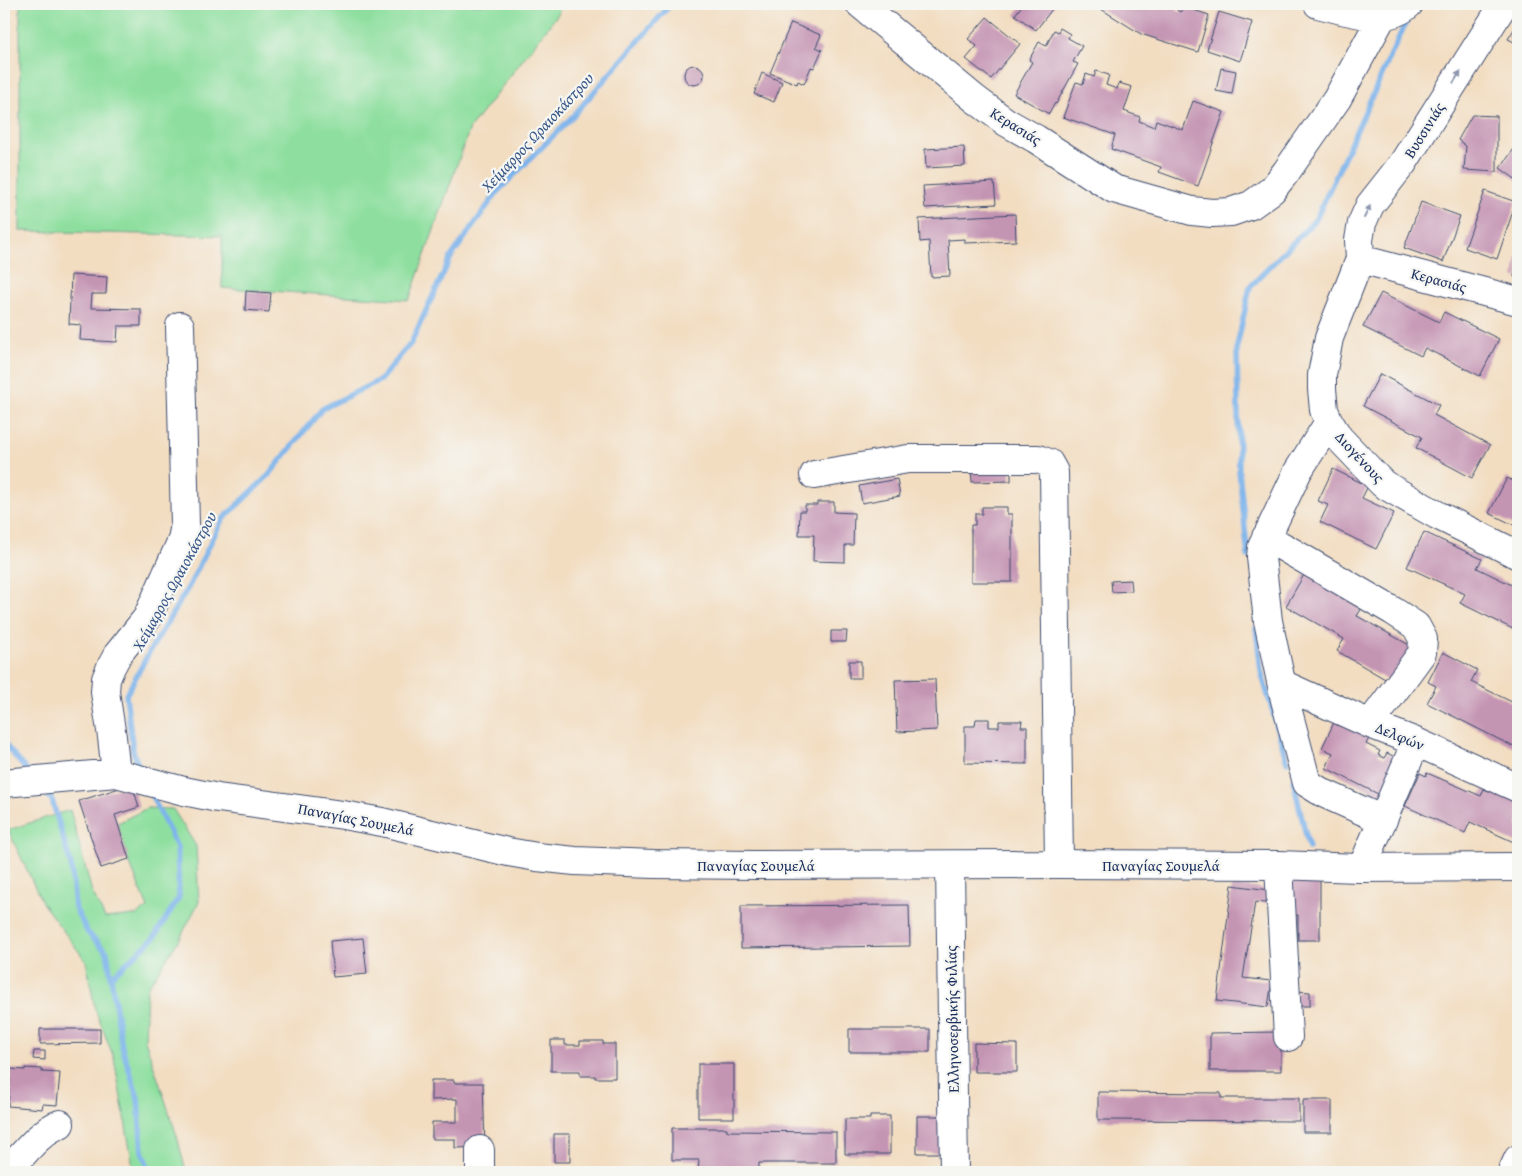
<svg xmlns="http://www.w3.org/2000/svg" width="1522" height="1176" font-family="'Gentium Book Plus',serif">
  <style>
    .green { fill: #8edf9f; stroke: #54877e }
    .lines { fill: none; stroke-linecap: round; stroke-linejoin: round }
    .stream { stroke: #7bb3eb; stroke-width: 5.5 }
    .building { fill: #c494b3 }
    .minor-casing { stroke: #3b496d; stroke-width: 30 }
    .minor { stroke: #fff; stroke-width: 28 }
    .oneway { fill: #8d97ae }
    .labels { text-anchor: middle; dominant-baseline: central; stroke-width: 4.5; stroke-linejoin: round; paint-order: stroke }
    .street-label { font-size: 15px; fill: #1b2f5e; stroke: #f6f6f2 }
    .water-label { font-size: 16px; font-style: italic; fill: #385788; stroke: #f6f6f2 }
  </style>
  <rect width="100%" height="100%" fill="#f6f6f2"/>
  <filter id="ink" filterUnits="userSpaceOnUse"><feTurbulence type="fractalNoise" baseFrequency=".02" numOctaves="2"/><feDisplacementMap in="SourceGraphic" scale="10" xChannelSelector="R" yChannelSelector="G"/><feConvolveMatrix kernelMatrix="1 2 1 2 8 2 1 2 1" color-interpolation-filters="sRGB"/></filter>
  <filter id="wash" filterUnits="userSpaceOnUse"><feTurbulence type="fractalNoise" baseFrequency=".0096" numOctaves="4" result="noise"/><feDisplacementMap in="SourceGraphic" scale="20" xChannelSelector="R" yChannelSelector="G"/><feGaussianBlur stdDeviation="1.12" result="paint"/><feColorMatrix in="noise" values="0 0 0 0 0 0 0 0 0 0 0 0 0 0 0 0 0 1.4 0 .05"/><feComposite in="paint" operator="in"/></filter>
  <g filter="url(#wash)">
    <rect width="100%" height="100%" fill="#f2ddc1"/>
    <path class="green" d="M 20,4 L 561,4 L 558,14 L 470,128 L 409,300 L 222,288 L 222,236 L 20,231 Z
      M 147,808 L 173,809 L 196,846 L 199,902 L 179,940 L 147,988 L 145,1040 L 177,1136 L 186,1172 L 134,1172 L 114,1058 L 95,1009 L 86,961 L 43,904 L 8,830 L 70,810 L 92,892 L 105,918 L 136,915 L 148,908 L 114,825 Z"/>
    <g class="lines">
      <path class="stream" d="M 1248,556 L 1239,471 L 1237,346 L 1250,287 L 1316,219 L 1406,22
        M 1256,628 L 1261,671 L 1287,762
        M 4,740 L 7,747 L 28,772
        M 140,770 L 133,751 L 126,695 L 151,649 L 189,586 L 222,520 L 269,475 L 322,409 L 380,380 L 411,343 L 451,257 L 498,191 L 571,118 L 671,4
        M 1293,780 L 1309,848
        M 42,789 L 52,800 L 71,865 L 75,908 L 88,933 L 107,952 L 122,1047 L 138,1098 L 142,1151 L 150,1172
        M 112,976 L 154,938 L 179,897 L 177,847 L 149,790"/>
    </g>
    <g id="blocks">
      <path class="building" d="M 1023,4 L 1056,4 L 1036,30 L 1015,15 Z
        M 1093,4 L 1174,4 L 1176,5 L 1177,10 L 1180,12 L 1184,7 L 1209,15 L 1198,52 L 1141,34 Z
        M 1219,12 L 1252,22 L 1240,61 L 1207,50 Z
        M 987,17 L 1020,44 L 991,79 L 966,59 L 977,46 L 968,39 Z
        M 791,23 L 821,35 L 816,47 L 822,50 L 814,68 L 811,67 L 804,84 L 798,81 L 797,84 L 770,73 Z
        M 1518,23 L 1518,44 L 1508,39 Z
        M 1060,28 L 1070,34 L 1068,38 L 1082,46 L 1073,62 L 1078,64 L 1056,104 L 1055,103 L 1049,114 L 1014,94 L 1032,62 L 1029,60 L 1039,42 L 1046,46 L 1054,30 L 1058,32 Z
        M684 75a10 10 0 1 1 20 0a10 10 0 1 1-20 0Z
        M 1221,68 L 1236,71 L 1232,94 L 1216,91 Z
        M 1096,71 L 1109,75 L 1106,85 L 1117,89 L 1119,83 L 1132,87 L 1124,111 L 1140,117 L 1139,121 L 1154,127 L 1156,120 L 1183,130 L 1193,101 L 1224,112 L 1198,186 L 1159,172 L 1161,167 L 1111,149 L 1115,135 L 1063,117 L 1076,82 L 1083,84 L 1086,74 L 1094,77 Z
        M 762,73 L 782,82 L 774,102 L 754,94 Z
        M 1472,115 L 1497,116 L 1497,172 L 1464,170 L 1466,146 L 1458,140 Z
        M 964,147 L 965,166 L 926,168 L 925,149 Z
        M 1514,149 L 1518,152 L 1518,181 L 1500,168 Z
        M 994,182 L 996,204 L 925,208 L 923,186 Z
        M 1485,191 L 1516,202 L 1497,259 L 1465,248 Z
        M 1421,202 L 1460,216 L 1443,262 L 1404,248 Z
        M 1015,214 L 1016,241 L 965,243 L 965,239 L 948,240 L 950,276 L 931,277 L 929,241 L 920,242 L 919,219 Z
        M 1517,257 L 1518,257 L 1518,278 L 1514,277 Z
        M 71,275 L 107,277 L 106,294 L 92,294 L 91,308 L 141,309 L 141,326 L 118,326 L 117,342 L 80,340 L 81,325 L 69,324 Z
        M 246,291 L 271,293 L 269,312 L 245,310 Z
        M 1381,293 L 1439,322 L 1444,312 L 1499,339 L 1480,376 L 1425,348 L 1421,356 L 1363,327 Z
        M 1380,374 L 1439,405 L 1434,415 L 1490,445 L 1472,478 L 1416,448 L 1422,437 L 1363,406 Z
        M 971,467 L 1011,467 L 1011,481 L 972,482 Z
        M 1333,469 L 1368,486 L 1362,498 L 1394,513 L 1376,549 L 1320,522 L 1328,505 L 1318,501 Z
        M 1507,478 L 1518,483 L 1518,527 L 1489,513 Z
        M 897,479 L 900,496 L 862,503 L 859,486 Z
        M 817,502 L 834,502 L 834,512 L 854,513 L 853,545 L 845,545 L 845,562 L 813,561 L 814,535 L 799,535 L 800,511 L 805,511 L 805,505 L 817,505 Z
        M 982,507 L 1007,507 L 1007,514 L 1012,514 L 1012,582 L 971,582 L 971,525 L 975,525 L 975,514 L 982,514 Z
        M 1424,532 L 1482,559 L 1477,568 L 1518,588 L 1517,631 L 1460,603 L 1465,594 L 1407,567 Z
        M 1305,573 L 1363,606 L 1357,616 L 1413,647 L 1392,683 L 1337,651 L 1344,639 L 1286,606 Z
        M 1131,580 L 1132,591 L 1112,592 L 1111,581 Z
        M 831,631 L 847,631 L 846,642 L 831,642 Z
        M 1443,652 L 1477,670 L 1471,682 L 1518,705 L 1518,749 L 1427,703 L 1436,686 L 1428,682 Z
        M 849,661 L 861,661 L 861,678 L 849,678 Z
        M 935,679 L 937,730 L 897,732 L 895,680 Z
        M 1337,716 L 1372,733 L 1366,744 L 1380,751 L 1378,755 L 1384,758 L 1387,753 L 1401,760 L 1382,796 L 1326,768 L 1333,753 L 1322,748 Z
        M 976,719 L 989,719 L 989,727 L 999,727 L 999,721 L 1022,721 L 1021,727 L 1027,727 L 1027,764 L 965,763 L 965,726 L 975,726 Z
        M 1420,773 L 1426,776 L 1427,773 L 1481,796 L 1484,789 L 1489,791 L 1491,787 L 1518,799 L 1518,844 L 1470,822 L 1465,833 L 1405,806 Z
        M 132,784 L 139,807 L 115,815 L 129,859 L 101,868 L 79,801 Z
        M 1289,875 L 1320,875 L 1320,940 L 1298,940 L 1298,915 L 1290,915 Z
        M 1232,885 L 1277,891 L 1275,904 L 1255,902 L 1243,978 L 1272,981 L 1268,1007 L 1217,1001 Z
        M 909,905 L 910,946 L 741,948 L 741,906 Z
        M 363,938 L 367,974 L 333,977 L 330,941 Z
        M 1296,991 L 1310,992 L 1310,1006 L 1296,1006 Z
        M 40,1029 L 100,1029 L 100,1043 L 40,1044 Z
        M 849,1029 L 930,1029 L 930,1052 L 849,1052 Z
        M 1281,1032 L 1281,1071 L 1210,1071 L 1210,1033 Z
        M 551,1040 L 565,1040 L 565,1045 L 580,1045 L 580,1041 L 603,1041 L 603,1044 L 615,1044 L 615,1078 L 595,1078 L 595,1076 L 580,1076 L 580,1071 L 551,1071 Z
        M 974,1043 L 1017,1044 L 1017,1072 L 974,1072 Z
        M 34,1051 L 45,1051 L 45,1060 L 33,1059 Z
        M 698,1064 L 734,1064 L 734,1118 L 698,1118 Z
        M 25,1068 L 42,1069 L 42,1072 L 60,1073 L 57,1105 L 43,1104 L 42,1109 L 8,1106 L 11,1069 L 25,1070 Z
        M 431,1080 L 454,1080 L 454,1083 L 483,1083 L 485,1147 L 455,1148 L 455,1139 L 432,1139 L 432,1122 L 457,1122 L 457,1099 L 431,1100 Z
        M 1098,1092 L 1221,1093 L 1221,1098 L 1299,1098 L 1299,1121 L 1098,1120 Z
        M 1303,1100 L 1332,1100 L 1332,1132 L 1303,1132 Z
        M 870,1116 L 890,1116 L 890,1154 L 845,1154 L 845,1119 L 870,1119 Z
        M 917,1116 L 950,1116 L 950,1153 L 917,1153 Z
        M 672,1128 L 727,1128 L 727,1131 L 836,1132 L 836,1163 L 759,1163 L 759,1172 L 698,1172 L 699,1160 L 672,1160 Z
        M 554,1134 L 570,1134 L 570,1162 L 554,1162 Z"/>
    </g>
  </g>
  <g filter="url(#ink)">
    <use href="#blocks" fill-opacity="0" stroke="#3b496d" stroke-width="1"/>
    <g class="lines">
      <defs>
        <path id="minor" d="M 860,4 L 975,99 L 1006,122 L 1036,139 L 1114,189 L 1192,211 L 1212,213 L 1231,212 L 1251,205 L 1272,190 L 1286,172 L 1337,99 L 1383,15
          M 1318,4 C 1344,10 1387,26 1409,4
          M 1504,4 L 1403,163 L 1370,205 L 1362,223 L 1359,240 L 1360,259 L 1329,338 L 1322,375 L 1322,389 L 1324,410 L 1329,422 L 1339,438 L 1383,484 L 1437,515 L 1518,555
          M 1360,259 L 1518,301
          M 1329,422 L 1298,471 L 1262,547 L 1261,557 L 1268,621 L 1285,700 L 1307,783 L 1323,793 L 1383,820
          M 814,475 L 908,459 L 1038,459 L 1049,463 L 1054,472 L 1059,864
          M 1266,537 L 1393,611 L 1416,626 L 1423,639 L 1422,653 L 1370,724
          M 1282,684 L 1370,724 L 1416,742 L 1518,788
          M 116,773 L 112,737 L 105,692 L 106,679 L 111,667 L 118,654 L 147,618 L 182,540 L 185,524 L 180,326
          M 4,783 L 116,773 L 184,791 L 218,798 L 343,815 L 382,822 L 508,852 L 537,857 L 575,861 L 654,864 L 755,865 L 1059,864 L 1279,865 L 1358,868 L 1518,867
          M 950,865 L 954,1172
          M 1279,865 L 1288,1037
          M 1362,868 L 1416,742
          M 7,1172 C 21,1157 40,1131 60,1124
          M 480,1172 L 480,1150
          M 1512,1172 L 1518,1159"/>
      </defs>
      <use href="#minor" class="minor-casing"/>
      <use href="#minor" class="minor"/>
    </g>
    <defs><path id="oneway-solid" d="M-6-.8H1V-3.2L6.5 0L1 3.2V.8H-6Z" transform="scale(1.25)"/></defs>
    <g class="oneway">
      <use href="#oneway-solid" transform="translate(1457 77) rotate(-58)"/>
      <use href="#oneway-solid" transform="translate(1367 212) rotate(-64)"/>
    </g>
  </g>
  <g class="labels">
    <g class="street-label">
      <text transform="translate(1016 126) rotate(32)">Κερασιάς</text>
      <text transform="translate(1424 130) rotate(-58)">Βυσσινιάς</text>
      <text transform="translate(1439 280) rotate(15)">Κερασιάς</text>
      <text transform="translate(1360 457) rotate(47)">Διογένους</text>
      <text transform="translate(1400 736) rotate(22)">Δελφών</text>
      <text transform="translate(356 819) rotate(11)">Παναγίας Σουμελά</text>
      <text x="756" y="865">Παναγίας Σουμελά</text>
      <text x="1161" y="865">Παναγίας Σουμελά</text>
      <text transform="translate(952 1019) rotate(-91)">Ελληνοσερβικής Φιλίας</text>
    </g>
    <g class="water-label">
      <text transform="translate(537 132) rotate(-47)">Χείμαρρος Ωραιοκάστρου</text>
      <text transform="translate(174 581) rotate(-61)">Χείμαρρος Ωραιοκάστρου</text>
    </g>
  </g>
  <rect width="1522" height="1176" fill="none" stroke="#f6f6f2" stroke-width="20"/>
</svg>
